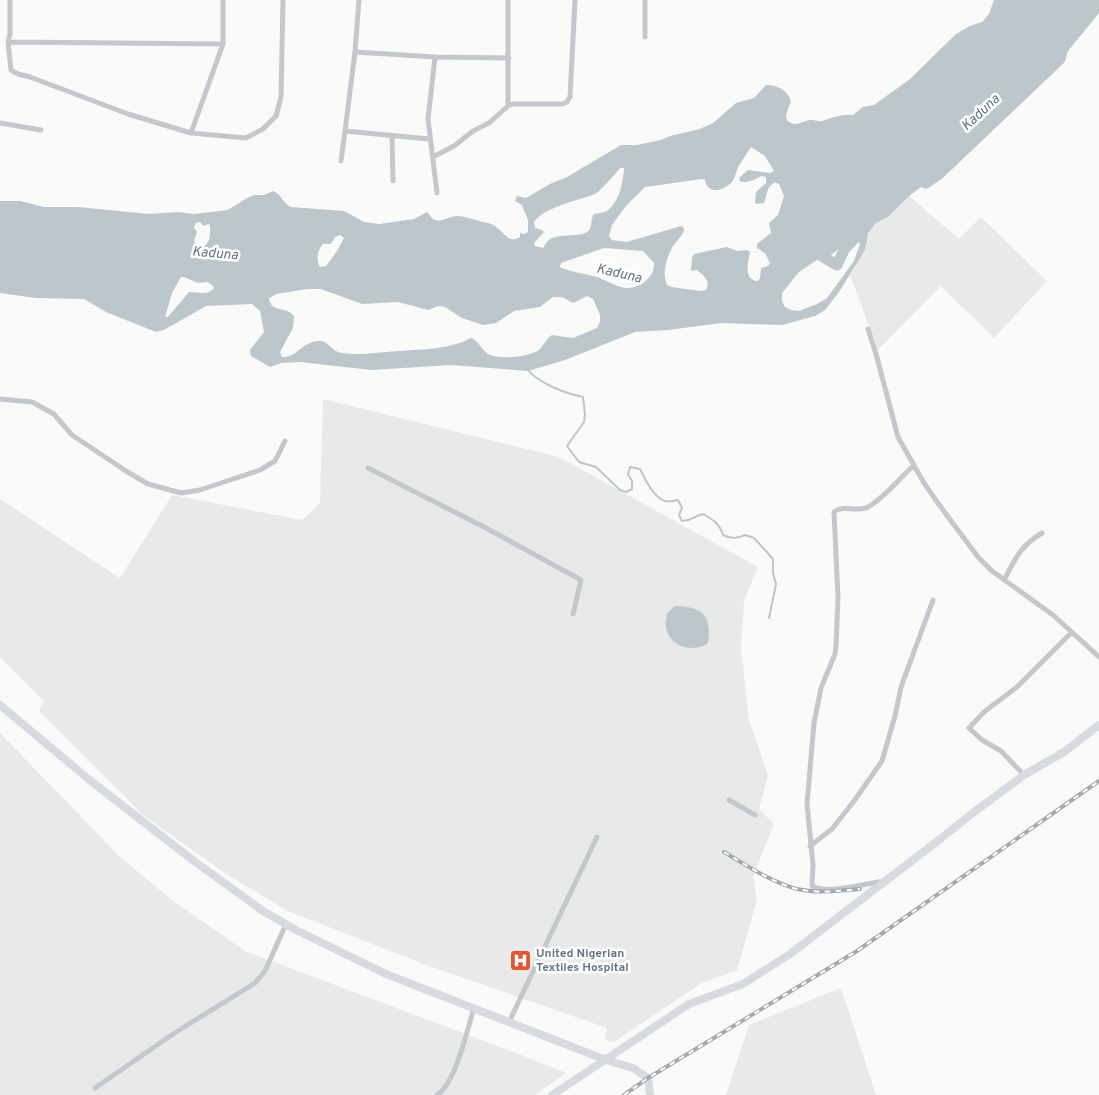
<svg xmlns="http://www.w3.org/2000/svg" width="1099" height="1095" font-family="Overpass,sans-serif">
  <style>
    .built { fill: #e8e9e9 }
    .water { fill: #bbc7cb; fill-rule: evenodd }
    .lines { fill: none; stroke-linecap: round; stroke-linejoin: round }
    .stream { stroke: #bbc7cb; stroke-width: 2 }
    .river { stroke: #bbc7cb; stroke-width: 11 }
    .street { stroke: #c3c8cc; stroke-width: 5 }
    .secondary { stroke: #d6dbdf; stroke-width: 8 }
    .rail-casing { stroke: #a2aab0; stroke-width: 4 }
    .rail { stroke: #fff; stroke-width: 2; stroke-dasharray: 5.5; stroke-linecap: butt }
    .labels { text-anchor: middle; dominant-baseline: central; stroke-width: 5; stroke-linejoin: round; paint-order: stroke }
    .poi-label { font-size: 12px; font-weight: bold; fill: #657683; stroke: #fff; text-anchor: start }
    .water-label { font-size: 14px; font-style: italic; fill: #60757c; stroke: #fff }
  </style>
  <rect width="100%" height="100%" fill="#fafaf8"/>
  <path class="built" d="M 909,196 L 959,239 L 981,217 L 1047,281 L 994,338 L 941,286 L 878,350 L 850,275 L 865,250 L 867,237 L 870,229 L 876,223 L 888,217 Z
    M 323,399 L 559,457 L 758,567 L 744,600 L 741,648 L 749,720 L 768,775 L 759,809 L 774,824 L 753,876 L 757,900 L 737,970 L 702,983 L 614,1042 L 605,1040 L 607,1028 L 421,963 L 288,911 L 229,876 L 143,815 L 39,711 L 44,701 L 0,657 L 0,499 L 120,578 L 172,495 L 302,520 L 320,503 Z
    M 0,733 L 120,857 L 172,900 L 245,951 L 516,1053 L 566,1073 L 535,1095 L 0,1095 Z
    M 841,988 L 876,1095 L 726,1095 L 749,1025 Z"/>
  <path class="water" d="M 994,0 L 1099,0 L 1099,13 L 1064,56 L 1039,75 L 936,176 L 909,196 L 888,217 L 876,223 L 868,233 L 865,250 L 839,292 L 825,310 L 815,316 L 782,325 L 721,323 L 668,330 L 635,332 L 565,360 L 528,371 L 451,365 L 371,370 L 300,362 L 281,363 L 270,367 L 251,356 L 250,350 L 264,332 L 260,311 L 252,304 L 206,306 L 164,330 L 156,332 L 106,312 L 84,299 L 36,298 L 0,293 L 0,201 L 20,201 L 44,207 L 78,207 L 149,214 L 178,212 L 194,214 L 228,210 L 247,198 L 254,195 L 264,195 L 273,191 C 282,194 282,203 291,207 L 344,211 L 364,222 L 379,224 L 414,219 L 427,212 C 429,214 430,216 432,218 C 440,225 449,215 458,216 C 469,217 477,221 488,223 C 503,226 506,246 520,237 L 520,233 L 525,234 L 528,232 L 528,220 L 522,205 L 515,201 L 517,196 L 526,198 L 550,184 L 567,177 L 621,145 L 637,145 L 661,140 L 670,136 L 700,129 L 713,123 L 736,103 L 754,98 L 766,85 C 778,85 787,90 791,101 L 786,115 L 787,120 C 795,128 800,122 809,120 C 814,119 817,122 822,121 C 832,118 842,114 853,115 L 863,107 L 874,105 L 910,79 L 956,34 L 970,26 L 982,22 L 989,14 ZM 751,147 L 765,156 L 774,171 L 770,173 L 748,170 L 740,177 L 739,181 C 747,184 754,180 761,176 L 766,177 L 766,183 L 756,192 L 755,202 L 756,204 L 764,203 L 768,189 L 774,182 L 779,184 L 784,196 L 778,215 L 769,223 L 771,233 L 757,244 L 757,248 L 765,253 L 770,263 L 768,266 L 761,268 L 760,278 L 758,281 C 743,280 748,262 750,252 L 747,250 L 737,251 L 727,247 L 694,254 L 692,257 L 691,271 L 697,270 C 704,276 711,281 706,290 L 701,291 L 671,287 L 667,285 C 662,275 666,258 672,248 C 675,242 681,238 684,231 L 684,228 L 681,226 L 627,242 L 612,240 L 609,236 L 612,225 L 626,206 L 645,187 L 702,179 L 705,180 C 707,195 724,191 732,182 C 735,178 736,172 738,167 C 742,160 747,154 751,147 ZM 620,168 L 624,168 C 623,182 620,201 608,210 C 603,214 598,212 593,215 C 591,220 592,226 589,230 C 584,238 560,233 550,239 C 547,241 545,245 543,248 L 535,246 L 534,243 L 544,232 L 542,230 L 535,228 L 534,222 C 545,206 579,201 597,193 C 599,192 618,171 620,168 ZM 200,222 L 204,226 L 208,224 L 210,225 C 210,237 211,240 203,248 L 204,253 L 198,257 L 196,256 L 198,250 L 194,241 L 197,232 L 194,227 L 196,223 ZM 340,235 L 344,238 L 337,251 L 326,266 L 320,267 C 316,261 317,250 323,244 L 331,244 L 335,237 ZM 853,240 L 858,241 L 860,244 L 854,261 L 827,298 L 817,304 L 799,311 L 791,310 L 785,307 L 782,301 L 782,293 L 799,272 L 817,260 L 831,255 L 848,242 ZM 604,248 L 643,251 L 654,263 C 655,277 640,289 626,288 C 619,288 602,278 593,276 C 582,273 570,272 560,267 L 561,263 ZM 181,277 L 184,277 L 198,283 L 207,282 L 212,285 L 214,288 C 207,297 198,291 189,292 L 168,317 L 165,317 L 172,293 ZM 307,289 L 321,289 L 362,304 L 398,302 L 428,310 L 439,306 L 445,307 L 462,318 L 483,325 L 496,323 L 514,311 L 540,307 L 553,297 L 562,297 L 573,303 L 587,296 L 593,299 L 600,315 L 600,322 L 597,328 L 573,338 L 552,335 C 546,339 544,345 539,350 C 530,357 498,360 488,354 C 481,349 478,340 471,338 C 448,350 424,349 400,351 C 380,352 361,356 342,353 C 330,351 329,341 320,341 C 304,340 295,359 282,357 L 280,352 L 293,328 L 294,316 C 286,305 271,314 269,298 L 277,294 Z
    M 675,606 C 703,607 712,615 708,643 C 692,654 667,646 666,625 C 665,621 667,617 667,613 Z"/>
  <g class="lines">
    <path class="stream" d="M 528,370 C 538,383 567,394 583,397 L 585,414 L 584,422 L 567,446 L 579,462 L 596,467 L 620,490 L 626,492 L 632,489 L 632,481 L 628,474 L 630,467 L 640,469 C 645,479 654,498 665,501 C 669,502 674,501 678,500 L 682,508 L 679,515 L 682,521 C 695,520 693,516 703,514 C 712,519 720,524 723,535 C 731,539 737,539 745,535 L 754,538 L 773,559 L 773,573 L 776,584 L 769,618"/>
    <path class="river" d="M 926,183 L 939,174 L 1060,59 L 1062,51
      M 813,251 L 837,265 L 845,248 L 863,230"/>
    <path class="street" d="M 10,0 L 10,34 L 8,42 L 11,70 L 18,74 L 30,77 L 128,114 L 191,133 L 246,138 L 263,129 L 276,116 L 281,97 L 283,0
      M 359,0 L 355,52 L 345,131 L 429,139
      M 508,0 L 508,106
      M 645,0 L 645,37
      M 8,42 L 223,44 L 191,133
      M 223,44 L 223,0
      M 355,52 L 435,57 L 509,58
      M 435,57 L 428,119 L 437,193
      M 0,123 L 41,130
      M 392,136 L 393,181
      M 433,157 L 454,146 L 473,131 L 489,123 L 508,106 L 513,104 L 562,104 L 567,102 L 570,97 L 575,0
      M 341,161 L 345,131
      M 868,329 L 876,354 L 898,437 L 924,483 L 940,506 L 978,557 L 992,571 L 1053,615 L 1099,657
      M 0,399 L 32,402 L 54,414 L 72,435 L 126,471 L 148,484 L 181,493 L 200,490 L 260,470 L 275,461 L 285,441
      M 368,468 L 486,528 L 581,580 L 573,614
      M 1004,580 C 1016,558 1020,546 1042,533
      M 1024,775 L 1001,751 L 982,740 L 969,728 L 984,712 L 1017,687 L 1072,632
      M 729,800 L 755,815
      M 810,846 L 832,829 L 854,801 L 882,761 L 895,716 L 901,687 L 933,600
      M 885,881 C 867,883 827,895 812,886 L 813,865 L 807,804 L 814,723 L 821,688 L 835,654 L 836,647 L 838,598 L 834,512 C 843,504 857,513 868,507 C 885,497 899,479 914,465
      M 509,1022 L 597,837
      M 95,1088 L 173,1034 L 255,983 L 265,971 L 286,924
      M 437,1095 C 456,1083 467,1030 474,1008"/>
    <path class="secondary" d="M 0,705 L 92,782 L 194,861 L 263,911 L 296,930 L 386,974 L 606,1060 L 633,1068 L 648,1078 L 650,1095
      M 552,1095 L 689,1004 L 743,984 L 790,954 L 939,840 L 974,812 L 1024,775 L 1064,752 L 1099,725"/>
    <defs>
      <path id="rail" d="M 724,852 C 746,865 768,880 793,888 C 815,894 838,891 860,889
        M 624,1095 L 648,1078 L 857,951 L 1099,781"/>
    </defs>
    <use href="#rail" class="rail-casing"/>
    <use href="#rail" class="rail"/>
  </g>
  <defs>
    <symbol id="hospital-square" viewBox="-11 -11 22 22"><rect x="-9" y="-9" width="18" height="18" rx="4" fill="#e4572e" stroke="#fff"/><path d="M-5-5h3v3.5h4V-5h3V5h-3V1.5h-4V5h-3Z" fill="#fff"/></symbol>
  </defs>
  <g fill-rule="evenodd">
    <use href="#hospital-square" x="508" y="948" width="25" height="25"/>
  </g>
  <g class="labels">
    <g class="poi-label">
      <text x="536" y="954">United Nigerian<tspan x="536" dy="14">Textiles Hospital</tspan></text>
    </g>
    <g class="water-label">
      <text transform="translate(981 113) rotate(-43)">Kaduna</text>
      <text transform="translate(215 254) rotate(5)">Kaduna</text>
      <text transform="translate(619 274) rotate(13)">Kaduna</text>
    </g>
  </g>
</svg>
